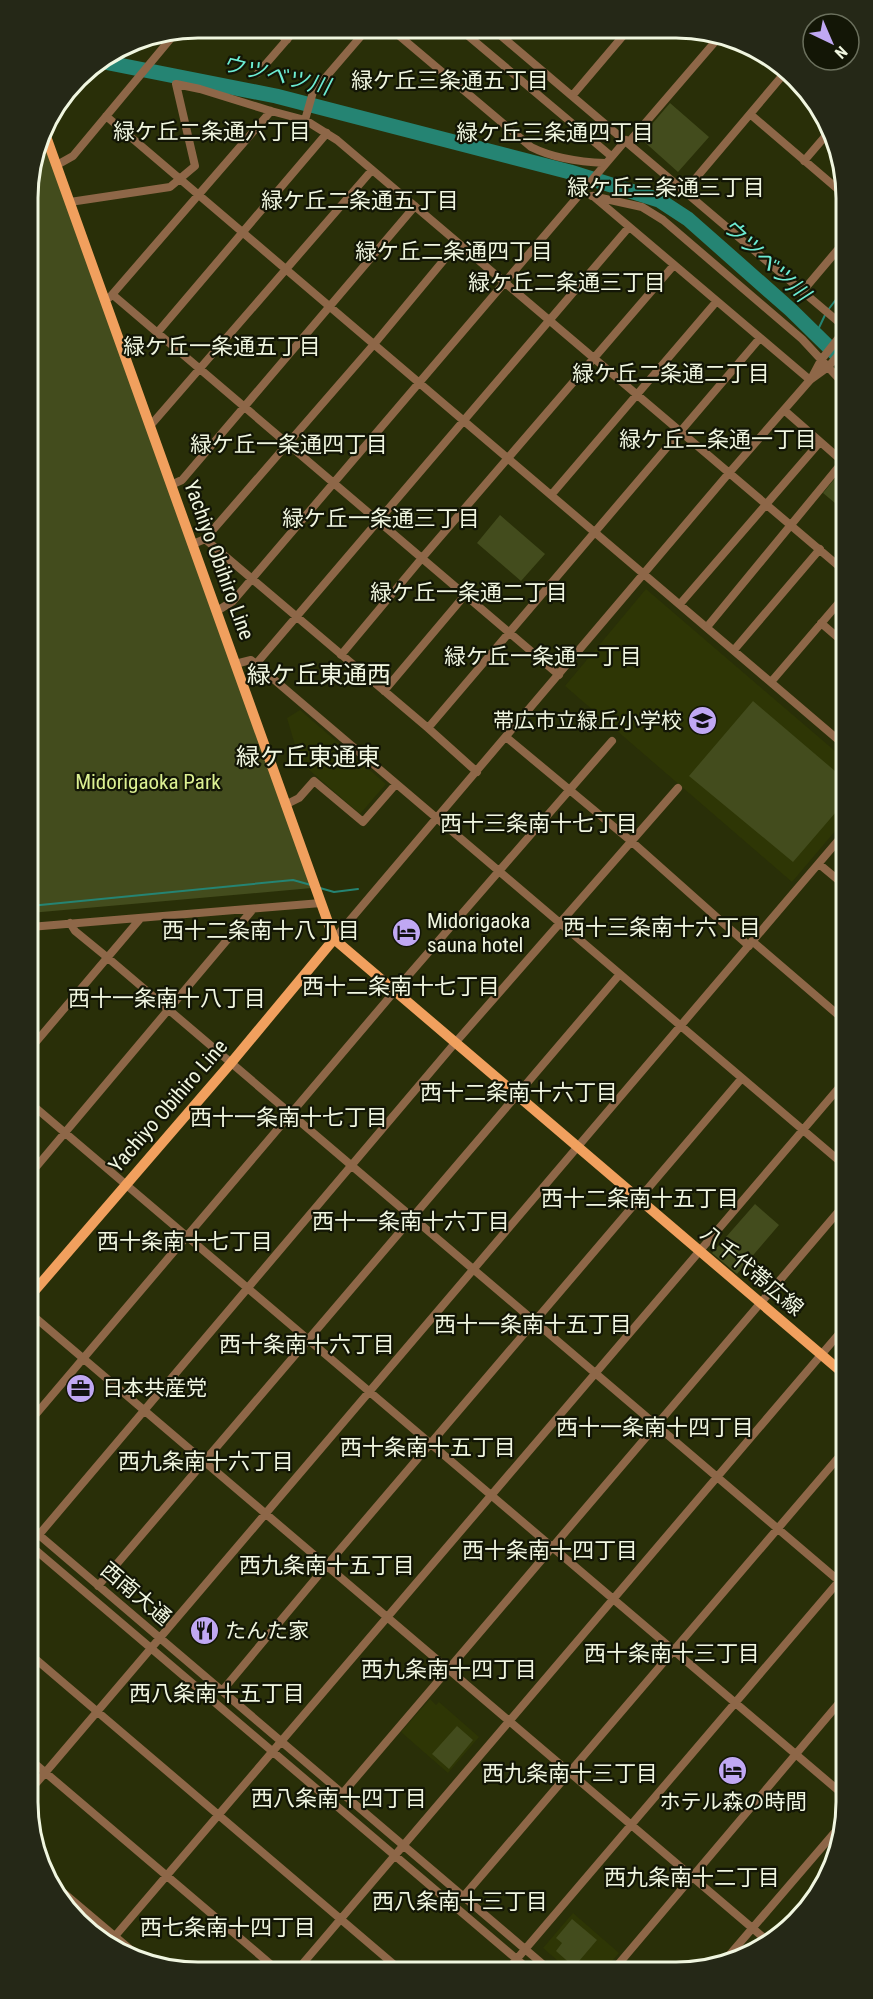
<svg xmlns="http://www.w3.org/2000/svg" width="873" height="1999" font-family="'Roboto Condensed','Noto Sans JP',sans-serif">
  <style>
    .built { fill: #2e3605 }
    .green { fill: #434c1d }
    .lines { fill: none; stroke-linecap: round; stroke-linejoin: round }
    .stream { stroke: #258473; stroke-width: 2 }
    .river { stroke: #258473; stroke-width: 15 }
    .minor { stroke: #8e6748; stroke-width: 8 }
    .major { stroke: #f1a05e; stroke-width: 10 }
    .labels { text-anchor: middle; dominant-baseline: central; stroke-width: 4.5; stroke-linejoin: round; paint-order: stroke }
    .street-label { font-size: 21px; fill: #f0f6e0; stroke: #131606 }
    .poi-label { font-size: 21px; fill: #f0f6e0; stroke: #131606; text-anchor: start }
    .park-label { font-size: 21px; fill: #dcf092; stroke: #131606 }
    .water-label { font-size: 22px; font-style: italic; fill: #6cecd3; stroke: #131606 }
    .neighbourhood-label { font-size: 22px; fill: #f0f6e0; stroke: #131606 }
    .quarter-label { font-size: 24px; fill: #f0f6e0; stroke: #131606 }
    .rim { fill: none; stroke: #f0f6e0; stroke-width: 3 }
  </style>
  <rect width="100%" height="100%" fill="#292f08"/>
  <path class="built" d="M 646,589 L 842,757 L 842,823 L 792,882 L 565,686 Z
    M 300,710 L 386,784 L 360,814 L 300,762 L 287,718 Z
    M 430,1699 L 436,1705 L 439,1702 L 479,1737 L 448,1773 L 401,1732 Z
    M 573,1913 L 619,1953 L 607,1967 L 565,1967 L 543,1948 Z"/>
  <path class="green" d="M 670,103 L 709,137 L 678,172 L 640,138 Z
    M 42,131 L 312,888 L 30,913 L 27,186 Z
    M 841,471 L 841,508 L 823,493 Z
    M 500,515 L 545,554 L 521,581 L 477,543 Z
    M 753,701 L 842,777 L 842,805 L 793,862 L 689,776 Z
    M 755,1204 L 779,1225 L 737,1274 L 712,1253 Z
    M 457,1726 L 473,1740 L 449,1769 L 432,1754 Z
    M 572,1919 L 597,1940 L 574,1967 L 556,1951 L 562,1943 L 556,1938 Z"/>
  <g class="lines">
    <path class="stream" d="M 828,310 L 841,293
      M 816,334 L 825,315
      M 320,888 L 334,892 L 358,889
      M 30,906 L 293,880 L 311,885"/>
    <path class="river" d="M 99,61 L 276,96 L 570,172 L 659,200 L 688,219 L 791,310 L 841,359"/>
    <path class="minor" d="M 272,27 L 287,40
      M 390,28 L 531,147 C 553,158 579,162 605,163
      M 460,29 L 611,156
      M 493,29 L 841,324
      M 258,73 L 297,28
      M 572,96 L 628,30
      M 750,114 L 840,191
      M 106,116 L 842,743
      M 305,120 L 313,92 L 368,28
      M 628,143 L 720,36
      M 804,161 L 828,133
      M 57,165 L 73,156 L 177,31
      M 685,191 L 788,69
      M 592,196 L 642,207 L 663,220 L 802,339 L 841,381
      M 593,196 L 810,380
      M 70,202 L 170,187 L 195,166 L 176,84 L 200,89 L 271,111 L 305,120 L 337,140 L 841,568
      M 802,292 L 840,247
      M 113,295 L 559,675
      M 110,297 L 271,111
      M 157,333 L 327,133
      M 812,377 L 821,360 L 841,335
      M 784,410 L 841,460
      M 150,426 L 372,170
      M 171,485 L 182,480 L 415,206
      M 552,494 L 716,302
      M 205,539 L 428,728 L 477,772
      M 193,544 L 205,539 L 375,343 L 458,243
      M 680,604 L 820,442
      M 217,611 L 233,601 L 626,140
      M 821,623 L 842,641
      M 707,627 L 841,464
      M 734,650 L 820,549
      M 341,655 L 422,558 L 674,265
      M 235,664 L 251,660 L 843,1164
      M 256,664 L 629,227
      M 771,682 L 842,599
      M 384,691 L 465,595
      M 428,728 L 760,338
      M 506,737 L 631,841 L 749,946
      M 285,805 L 299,798 L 314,781 L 363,822 L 396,784
      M 819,864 L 843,884
      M 70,923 L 75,931 L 108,958 L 845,1586
      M 30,927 L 321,903
      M 334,939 L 729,473 L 810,380 L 828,367 L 841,352
      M 752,941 L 843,1019
      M 30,1049 L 140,919
      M 30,1103 L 846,1797
      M 31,1173 L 253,909
      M 31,1314 L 770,1943
      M 31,1420 L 394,992 L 612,741
      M 32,1529 L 546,1967
      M 32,1543 L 455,1043 L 678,788
      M 32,1547 L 526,1967
      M 98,1586 L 620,974
      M 32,1656 L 398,1968
      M 222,1691 L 327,1565 L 742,1078
      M 33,1762 L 275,1968
      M 33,1787 L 842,836
      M 342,1794 L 844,1205
      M 59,1889 L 137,1955
      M 463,1897 L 844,1451
      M 110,1942 L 843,1083
      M 720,1966 L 841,1825
      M 510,1967 L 845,1574
      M 616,1967 L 845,1696
      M 299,1968 L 844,1328"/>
    <path class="major" d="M 43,128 L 334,939 L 844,1374
      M 31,1295 L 231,1063 L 334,939"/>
  </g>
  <defs>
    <symbol id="school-disc" viewBox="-11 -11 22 22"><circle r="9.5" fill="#c0a8f3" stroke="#131606"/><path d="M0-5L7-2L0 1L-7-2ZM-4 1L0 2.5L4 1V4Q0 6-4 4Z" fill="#111"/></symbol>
    <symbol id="hotel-disc" viewBox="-11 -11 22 22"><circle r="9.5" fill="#c0a8f3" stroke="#131606"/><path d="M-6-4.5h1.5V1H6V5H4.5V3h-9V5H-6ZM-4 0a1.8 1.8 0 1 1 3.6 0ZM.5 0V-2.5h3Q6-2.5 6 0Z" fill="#111"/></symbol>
    <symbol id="office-disc" viewBox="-11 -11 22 22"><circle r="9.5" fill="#c0a8f3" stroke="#131606"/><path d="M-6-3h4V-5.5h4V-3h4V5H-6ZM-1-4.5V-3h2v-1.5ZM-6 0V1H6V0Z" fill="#111"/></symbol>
    <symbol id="restaurant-disc" viewBox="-11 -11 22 22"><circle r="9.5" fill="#c0a8f3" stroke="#131606"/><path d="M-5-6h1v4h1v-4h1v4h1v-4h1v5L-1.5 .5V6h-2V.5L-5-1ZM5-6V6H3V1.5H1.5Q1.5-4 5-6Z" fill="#111"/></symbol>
  </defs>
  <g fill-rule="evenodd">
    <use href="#school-disc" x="686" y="704" width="33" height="33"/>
    <use href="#hotel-disc" x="390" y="916" width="33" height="33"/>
    <use href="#office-disc" x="64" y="1372" width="33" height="33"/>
    <use href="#restaurant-disc" x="188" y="1614" width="33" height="33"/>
    <use href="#hotel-disc" x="716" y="1754" width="33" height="33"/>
  </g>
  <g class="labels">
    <g class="street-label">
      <text transform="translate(219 560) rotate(70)">Yachiyo Obihiro Line</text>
      <text transform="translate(168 1106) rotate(-49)">Yachiyo Obihiro Line</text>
      <text transform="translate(752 1271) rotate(40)">八千代帯広線</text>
      <text transform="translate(136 1594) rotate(40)">西南大通</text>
    </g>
    <g class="poi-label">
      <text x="682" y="721" text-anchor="end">帯広市立緑丘小学校</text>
      <text x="427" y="921">Midorigaoka<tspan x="427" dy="24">sauna hotel</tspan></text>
      <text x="102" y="1388">日本共産党</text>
      <text x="225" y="1631">たんた家</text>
      <text x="733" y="1802" text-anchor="middle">ホテル森の時間</text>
    </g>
    <g class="park-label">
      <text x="148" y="782">Midorigaoka Park</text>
    </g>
    <g class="water-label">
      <text transform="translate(276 75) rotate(13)">ウツベツ川</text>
      <text transform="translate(766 260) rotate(43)">ウツベツ川</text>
    </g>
    <g class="neighbourhood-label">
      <text x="450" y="80">緑ケ丘三条通五丁目</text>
      <text x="212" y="131">緑ケ丘二条通六丁目</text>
      <text x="555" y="132">緑ケ丘三条通四丁目</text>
      <text x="666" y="187">緑ケ丘三条通三丁目</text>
      <text x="360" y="200">緑ケ丘二条通五丁目</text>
      <text x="454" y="251">緑ケ丘二条通四丁目</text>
      <text x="567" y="282">緑ケ丘二条通三丁目</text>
      <text x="222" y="346">緑ケ丘一条通五丁目</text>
      <text x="671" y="373">緑ケ丘二条通二丁目</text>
      <text x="718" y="439">緑ケ丘二条通一丁目</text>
      <text x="289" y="444">緑ケ丘一条通四丁目</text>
      <text x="381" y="518">緑ケ丘一条通三丁目</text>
      <text x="469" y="592">緑ケ丘一条通二丁目</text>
      <text x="543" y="656">緑ケ丘一条通一丁目</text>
      <text x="539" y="823">西十三条南十七丁目</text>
      <text x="662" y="927">西十三条南十六丁目</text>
      <text x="261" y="930">西十二条南十八丁目</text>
      <text x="401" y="986">西十二条南十七丁目</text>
      <text x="167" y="998">西十一条南十八丁目</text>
      <text x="519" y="1092">西十二条南十六丁目</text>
      <text x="289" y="1117">西十一条南十七丁目</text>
      <text x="640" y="1198">西十二条南十五丁目</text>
      <text x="411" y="1221">西十一条南十六丁目</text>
      <text x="185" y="1241">西十条南十七丁目</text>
      <text x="533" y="1324">西十一条南十五丁目</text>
      <text x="307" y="1344">西十条南十六丁目</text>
      <text x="655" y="1427">西十一条南十四丁目</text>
      <text x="428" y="1447">西十条南十五丁目</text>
      <text x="206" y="1461">西九条南十六丁目</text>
      <text x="550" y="1550">西十条南十四丁目</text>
      <text x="327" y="1565">西九条南十五丁目</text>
      <text x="672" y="1653">西十条南十三丁目</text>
      <text x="449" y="1669">西九条南十四丁目</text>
      <text x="217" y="1693">西八条南十五丁目</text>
      <text x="570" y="1773">西九条南十三丁目</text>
      <text x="339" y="1798">西八条南十四丁目</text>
      <text x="692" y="1877">西九条南十二丁目</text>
      <text x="460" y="1901">西八条南十三丁目</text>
      <text x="228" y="1927">西七条南十四丁目</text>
    </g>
    <g class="quarter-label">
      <text x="319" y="675">緑ケ丘東通西</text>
      <text x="308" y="757">緑ケ丘東通東</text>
    </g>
  </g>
  <path d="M0 0H873V1999H0ZM198 38H676A160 160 0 0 1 836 198V1802A160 160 0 0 1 676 1962H198A160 160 0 0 1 38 1802V198A160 160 0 0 1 198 38Z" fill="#252817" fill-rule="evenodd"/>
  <path class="rim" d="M198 38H676A160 160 0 0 1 836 198V1802A160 160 0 0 1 676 1962H198A160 160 0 0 1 38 1802V198A160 160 0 0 1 198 38Z"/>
  <g transform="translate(831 42) rotate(136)"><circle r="28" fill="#131606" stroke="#6b705d" stroke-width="1.5"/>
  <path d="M0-4.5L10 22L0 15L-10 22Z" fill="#c0a8f3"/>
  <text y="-9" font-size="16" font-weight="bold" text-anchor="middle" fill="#f0f6e0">N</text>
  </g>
</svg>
